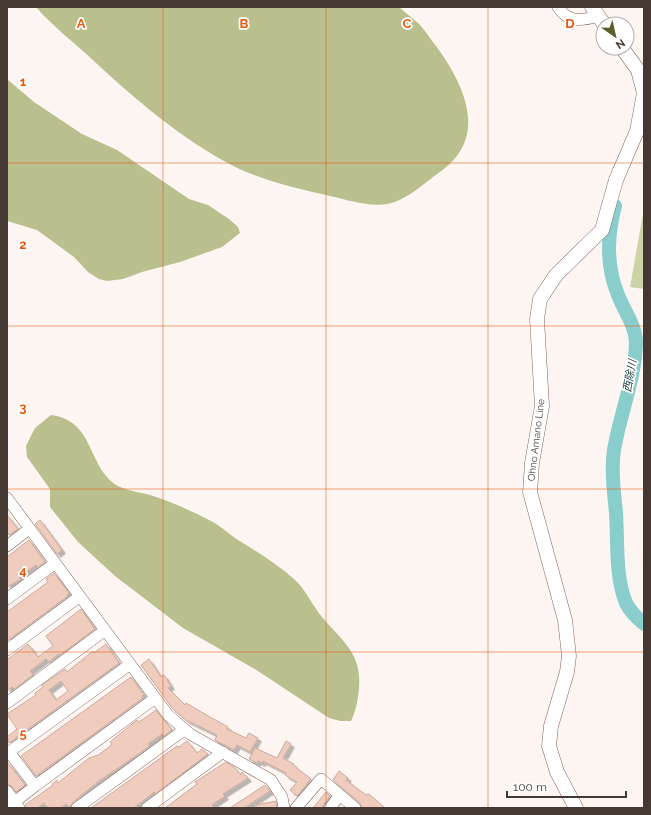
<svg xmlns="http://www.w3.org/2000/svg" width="651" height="815" font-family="Raleway,'Noto Sans JP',sans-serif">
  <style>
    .green { fill: #cdd3a6 }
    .forest { fill: #b9bf8d }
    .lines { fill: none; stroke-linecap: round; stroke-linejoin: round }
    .river { stroke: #8acdcd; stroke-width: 14 }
    .building { fill: #f0ccbe; stroke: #ccaa9c; fill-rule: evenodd; filter: url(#shadow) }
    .minor-casing { stroke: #836458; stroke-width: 12 }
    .major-casing { stroke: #836458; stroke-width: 15 }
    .minor { stroke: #fff; stroke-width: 11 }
    .major { stroke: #fff; stroke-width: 14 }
    .grid { fill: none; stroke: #e8590c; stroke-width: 1; stroke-opacity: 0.55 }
    .labels { text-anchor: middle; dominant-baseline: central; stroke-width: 3.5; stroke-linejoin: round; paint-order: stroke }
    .street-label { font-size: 10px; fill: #453732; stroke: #fff }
    .water-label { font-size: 11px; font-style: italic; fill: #193a3b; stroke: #fff }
    .grid-label { font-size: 13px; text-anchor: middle; font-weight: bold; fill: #e8590c; stroke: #fff; stroke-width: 3.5; stroke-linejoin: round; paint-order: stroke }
  </style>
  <defs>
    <filter id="shadow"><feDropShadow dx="3.5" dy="3.5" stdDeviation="0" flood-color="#0004"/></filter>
  </defs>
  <rect width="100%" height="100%" fill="#fdf5f2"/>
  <path class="green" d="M 644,208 L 644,289 L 630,287 Z"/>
  <path class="forest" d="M 36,7 L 399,7 C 405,13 413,18 419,24 C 426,31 430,39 436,46 C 458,76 484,122 456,157 C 450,165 441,171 433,177 C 420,187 404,201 387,204 C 368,207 348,200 330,196 C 295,188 255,179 224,161 C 172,132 126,91 83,51 C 67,37 50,23 36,7 Z
    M 7,79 L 34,102 L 82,134 L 117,150 L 189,199 L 208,205 L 229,219 L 238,227 L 240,233 L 222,247 L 180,262 L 142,272 L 123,279 L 107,281 L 99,279 L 88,272 L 74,257 L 37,230 L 7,221 Z
    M 51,415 C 96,421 86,467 118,486 C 130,492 143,492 156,497 C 174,503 194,512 211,521 C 221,526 229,534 238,540 C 258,552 278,565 295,580 C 306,590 312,605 322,617 C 342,641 362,653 359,688 C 358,699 356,711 351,721 L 340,721 L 329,718 L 258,671 L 183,628 L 115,576 L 78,542 L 50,507 L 50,489 L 27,457 L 26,446 L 35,428 Z"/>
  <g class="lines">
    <path class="river" d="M 615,206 C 607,236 606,266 618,295 C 624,311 636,326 636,343 C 635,379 620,414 614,450 C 611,471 614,492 616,513 C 618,543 615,576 626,603 C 630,611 637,618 644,624"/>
  </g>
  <path class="building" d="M 7,515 L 18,529 L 9,535 L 7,532 Z
    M 40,520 L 62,550 L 57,554 L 35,524 Z
    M 29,540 L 45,562 L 38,567 L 36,565 L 19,577 L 21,579 L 7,587 L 7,557 Z
    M 54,573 L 69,593 L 67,595 L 68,596 L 7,641 L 7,612 L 48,582 L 46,579 Z
    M 81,609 L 95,629 L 60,655 L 59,654 L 49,662 L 46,659 L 30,671 L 33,675 L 14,689 L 12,687 L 7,691 L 7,660 L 28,644 L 38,657 L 53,646 L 46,636 Z
    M 106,644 L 119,663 L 9,743 L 7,737 L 17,729 L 7,714 L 36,695 L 35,693 L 43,687 L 42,685 L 52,678 L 65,669 L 67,672 L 93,651 L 94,653 ZM 61,681 L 68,691 L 56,700 L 49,690 Z
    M 149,659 L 161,677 L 164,675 L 171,686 L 168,688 L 185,705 L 186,703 L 210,717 L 228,727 L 227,729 L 246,738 L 249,733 L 258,738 L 250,752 L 237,745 L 234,750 L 215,740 L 217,735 L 186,720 L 172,708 L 141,665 Z
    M 131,677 L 144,695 L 142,696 L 143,698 L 36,776 L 21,756 Z
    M 156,710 L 172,730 L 164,736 L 162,734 L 148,744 L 150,746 L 99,781 L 73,802 L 70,807 L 66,804 L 60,808 L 48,808 L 44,803 L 37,808 L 26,808 L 25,805 L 53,785 L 52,784 L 57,780 L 58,783 L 89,758 L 98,755 L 109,747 L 112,744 L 110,742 L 132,724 L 137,720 L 138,722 L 142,720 Z
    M 187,741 L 197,753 L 202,749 L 208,754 L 155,794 L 154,792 L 134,808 L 91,808 L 177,746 L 179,747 Z
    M 286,741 L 291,744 L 283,758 L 294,764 L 293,765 L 311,779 L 297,796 L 290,790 L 297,782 L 285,775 L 286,773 L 263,761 L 262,763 L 258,761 L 257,763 L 249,759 L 255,748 L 277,758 Z
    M 7,762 L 25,785 L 16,792 L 12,787 L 7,784 Z
    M 226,762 L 234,767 L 241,775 L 242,772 L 248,778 L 223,794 L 225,796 L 212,805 L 215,808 L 165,808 L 197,784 L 195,782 Z
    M 339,771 L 348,778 L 346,780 L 366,795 L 369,794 L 385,808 L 362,808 L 360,803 L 333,780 Z
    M 265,785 L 270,791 L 244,808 L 230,808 Z
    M 326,792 L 330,796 L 321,808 L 313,808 Z
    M 276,801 L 277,808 L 256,808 L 256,805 Z"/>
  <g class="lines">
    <defs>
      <path id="minor" d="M 558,7 C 568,23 582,21 598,16
        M 7,498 L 168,715 L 190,734 L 271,780 L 282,797 L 284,808
        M 7,546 L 29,529
        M 7,599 L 54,564
        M 7,650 L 79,597
        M 129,665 L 9,752 L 35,786 L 154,699
        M 7,703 L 104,631
        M 7,791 L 19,808
        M 7,808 L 35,786
        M 77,808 L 184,730
        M 147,808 L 223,752
        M 296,808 L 321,779 L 355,808
        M 330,808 L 340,795"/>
      <path id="major" d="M 592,7 L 604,24
        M 576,808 L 557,772 L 549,746 L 551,726 L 567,672 L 569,656 L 565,620 L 530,492 L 532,463 L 542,406 L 537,319 L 540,299 L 556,275 L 602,230 L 616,180 L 637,131 L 644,93 L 638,70 L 622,48"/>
    </defs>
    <use href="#minor" class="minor-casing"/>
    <use href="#major" class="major-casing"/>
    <use href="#minor" class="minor"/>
    <use href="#major" class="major"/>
  </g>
  <path class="grid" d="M 163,7 L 163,808M 326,7 L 326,808M 488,7 L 488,808M 7,163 L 644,163M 7,326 L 644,326M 7,489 L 644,489M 7,652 L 644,652"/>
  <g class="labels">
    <g class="street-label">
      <text transform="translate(536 440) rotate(-83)">Ohno Amano Line</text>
    </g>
    <g class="water-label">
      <text transform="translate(630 376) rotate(-80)">西除川</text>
    </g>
  </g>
  <g class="grid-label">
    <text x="81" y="28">A</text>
    <text x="244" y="28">B</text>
    <text x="407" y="28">C</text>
    <text x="570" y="28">D</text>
    <text x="23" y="86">1</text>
    <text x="23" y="249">2</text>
    <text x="23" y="412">3</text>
    <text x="23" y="575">4</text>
    <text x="23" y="738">5</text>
  </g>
  <rect width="651" height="815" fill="none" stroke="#453732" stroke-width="16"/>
  <g transform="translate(615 36) rotate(146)"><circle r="19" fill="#ffffff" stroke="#b5afad"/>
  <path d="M0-3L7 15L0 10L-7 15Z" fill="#5f5f2c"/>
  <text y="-6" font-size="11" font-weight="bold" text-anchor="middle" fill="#453732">N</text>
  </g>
  <path d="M507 791v6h119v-6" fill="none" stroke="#453732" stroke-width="2"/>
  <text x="513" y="791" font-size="12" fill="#453732" stroke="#ffffff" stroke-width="3" paint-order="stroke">100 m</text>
</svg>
